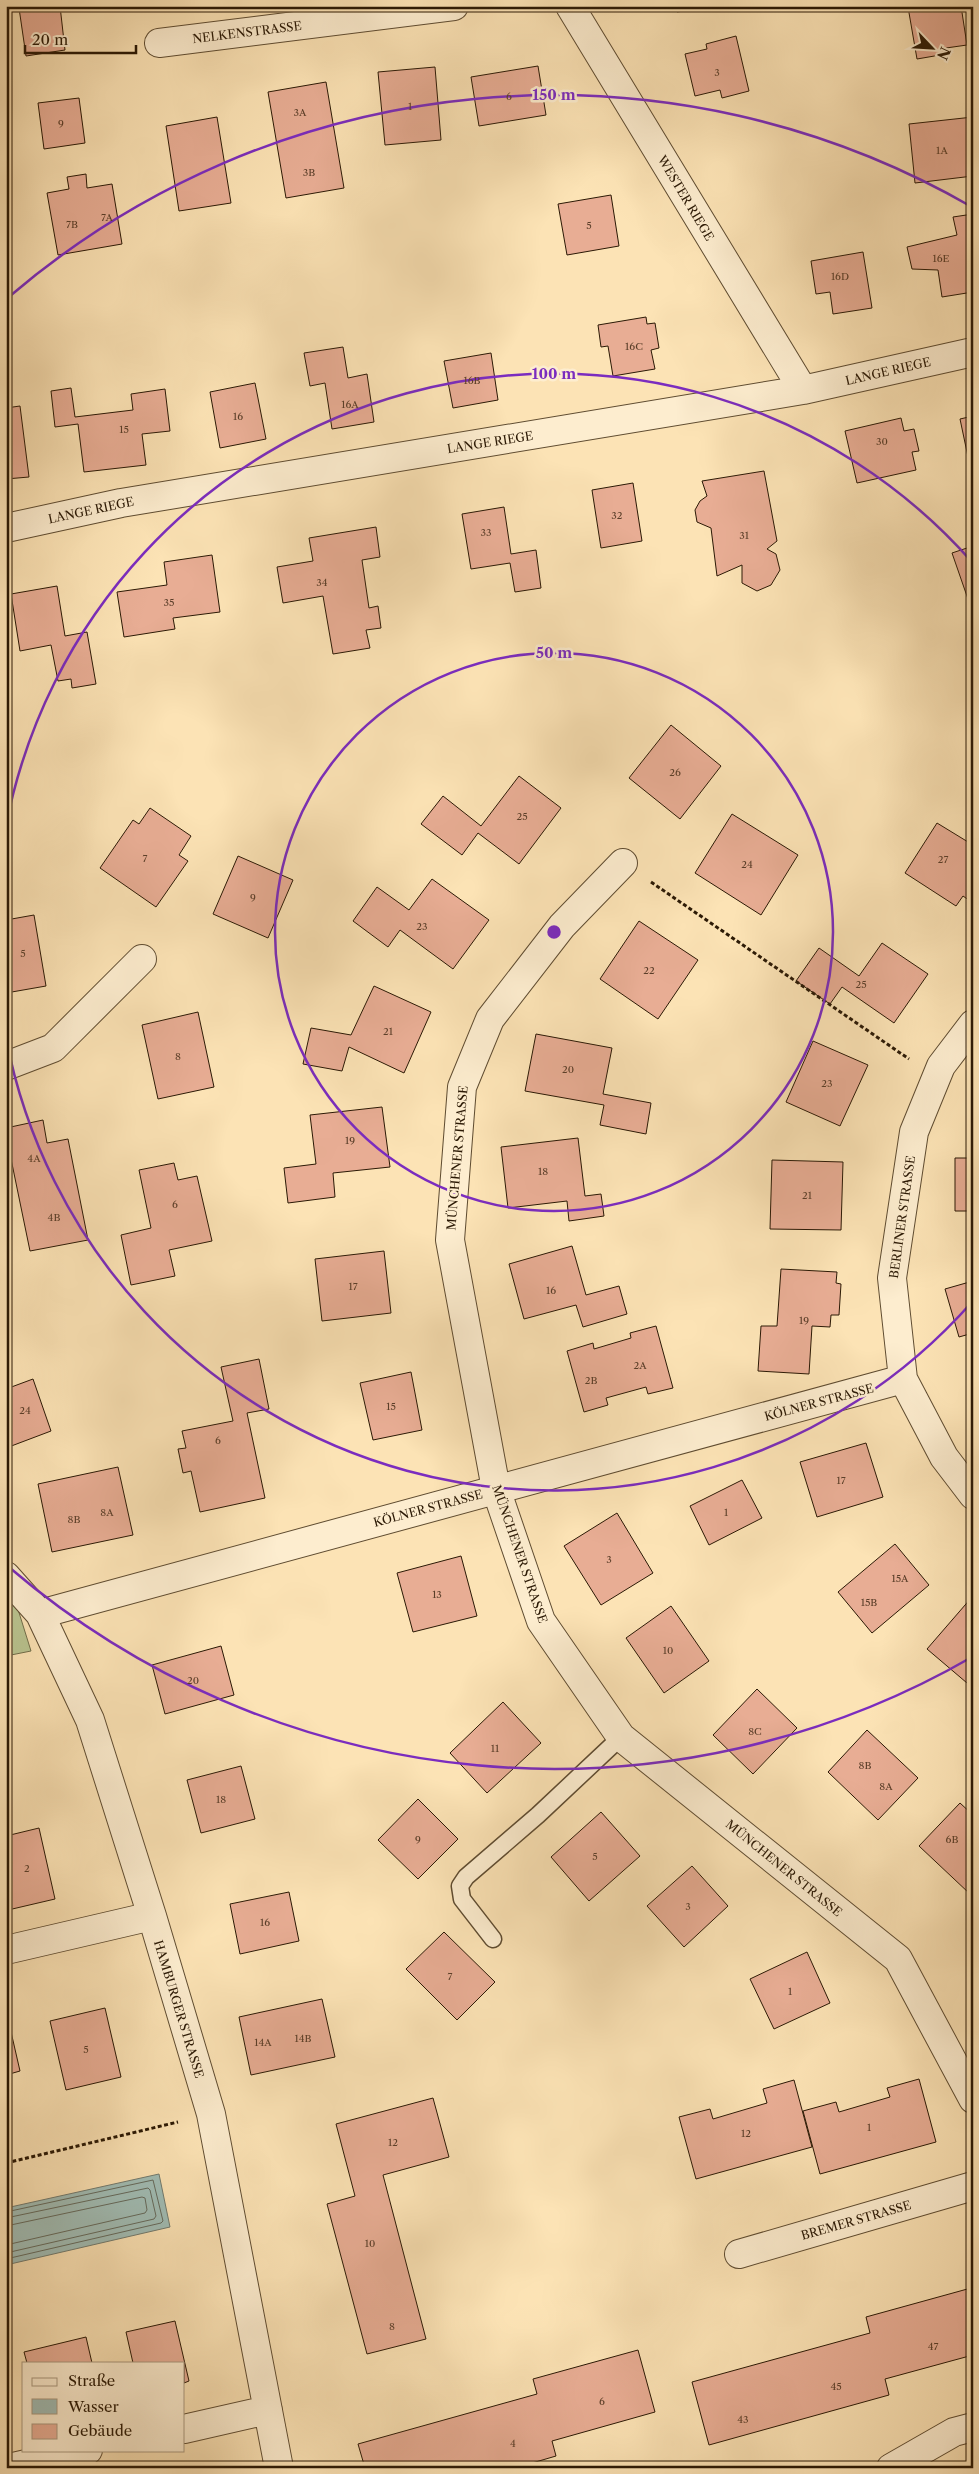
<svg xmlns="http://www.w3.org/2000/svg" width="979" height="2474" font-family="'Libre Caslon Text',serif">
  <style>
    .green { fill: #bac591; stroke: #726f4b }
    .water { fill: #a1bdb5; stroke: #727b6f }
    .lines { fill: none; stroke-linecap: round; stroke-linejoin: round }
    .shore { stroke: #666b5d; stroke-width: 1 }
    .building { fill: #e8ad94; stroke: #2b1905 }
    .lane-casing { stroke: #5f4c31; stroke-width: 19 }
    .street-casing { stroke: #5f4c31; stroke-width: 30 }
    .path { stroke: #2b1905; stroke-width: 3; stroke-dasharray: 4 2.5; stroke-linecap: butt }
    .lane { stroke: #fdedcf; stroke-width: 16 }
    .street { stroke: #fdedcf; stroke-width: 28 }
    .ring { fill: none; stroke: #7b2cbf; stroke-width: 2.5 }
    .labels { text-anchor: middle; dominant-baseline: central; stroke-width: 5; stroke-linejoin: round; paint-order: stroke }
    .number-label { font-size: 10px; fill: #5a3e29 }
    .street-label { font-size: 12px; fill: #2b1905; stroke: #fdedcf }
    .centre { fill: #7b2cbf; stroke: #fdedcf; stroke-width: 2.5 }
    .ring-label { font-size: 15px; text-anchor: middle; font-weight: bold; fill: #7b2cbf; stroke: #fdedcf; stroke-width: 5; stroke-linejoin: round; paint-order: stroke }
  </style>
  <rect width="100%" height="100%" fill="#fce3b5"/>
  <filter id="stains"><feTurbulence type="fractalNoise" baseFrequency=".004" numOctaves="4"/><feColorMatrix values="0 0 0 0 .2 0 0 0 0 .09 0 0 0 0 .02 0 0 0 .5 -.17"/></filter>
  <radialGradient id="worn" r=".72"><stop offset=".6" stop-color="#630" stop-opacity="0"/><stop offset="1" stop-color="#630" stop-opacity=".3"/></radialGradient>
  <path class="green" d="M 6,1571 L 31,1651 L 6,1656 Z"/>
  <path class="water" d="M 159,2174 L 170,2227 L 6,2265 L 6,2208 Z"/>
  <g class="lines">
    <path class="shore" d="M 6,2212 L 153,2180 L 163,2221 L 161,2223 L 6,2259
      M 6,2218 L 148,2188 L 150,2190 L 156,2216 L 154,2219 L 6,2253
      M 6,2226 L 142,2197 L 145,2198 L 147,2210 L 145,2213 L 6,2245"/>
  </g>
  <path class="building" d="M 35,6 L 60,6 L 65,50 L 26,56 L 19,8 Z
    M 676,6 L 718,6 L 677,12 Z
    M 929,6 L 929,9 L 961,6 L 967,45 L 946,48 L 946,54 L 917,59 L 908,7 Z
    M 736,36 L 749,91 L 722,98 L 720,90 L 695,96 L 685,54 L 707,49 L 706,44 Z
    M 538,66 L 546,115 L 479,126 L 471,77 Z
    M 435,67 L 441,140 L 385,145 L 378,72 Z
    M 326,82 L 344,188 L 286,198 L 268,92 Z
    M 79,98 L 85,143 L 44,149 L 38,103 Z
    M 217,117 L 231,203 L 179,211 L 166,126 Z
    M 973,117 L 973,176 L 915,183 L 909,124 Z
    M 86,174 L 87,188 L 112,184 L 122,244 L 58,255 L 47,193 L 69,189 L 67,177 Z
    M 611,195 L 619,246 L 567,255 L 558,204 Z
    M 973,214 L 973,292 L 942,297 L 938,270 L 912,269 L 907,247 L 957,235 L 953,217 Z
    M 863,252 L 872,308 L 833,314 L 830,292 L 816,294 L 811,261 Z
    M 6,263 L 11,293 L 6,294 Z
    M 646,317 L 647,324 L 655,323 L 659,348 L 651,350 L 655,369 L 613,376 L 608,346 L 601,347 L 598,325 Z
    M 343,347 L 348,378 L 367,374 L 374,422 L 332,429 L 325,383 L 310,386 L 304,353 Z
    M 491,353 L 498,400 L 453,408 L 444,361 Z
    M 255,383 L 266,439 L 220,448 L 210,392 Z
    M 71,388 L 75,417 L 133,410 L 131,394 L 165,389 L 170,431 L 142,434 L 146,465 L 84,472 L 78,424 L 55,427 L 51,391 Z
    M 20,406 L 29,477 L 6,479 L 6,408 Z
    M 973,416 L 973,476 L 972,476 L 960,419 Z
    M 901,418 L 904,431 L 914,429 L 919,451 L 912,452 L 916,470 L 857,483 L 845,431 Z
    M 764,471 L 777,541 L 767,549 L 776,554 L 780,570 L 771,585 L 757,591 L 742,583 L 742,565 L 717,576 L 711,528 L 697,522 L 695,510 L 700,501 L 707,496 L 702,481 Z
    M 633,483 L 642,541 L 601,548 L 592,490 Z
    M 504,507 L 511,554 L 536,550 L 541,588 L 515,592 L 510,563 L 471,569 L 462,514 Z
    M 376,527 L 380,557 L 362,560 L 369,608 L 378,606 L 381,628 L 366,630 L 370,648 L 333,654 L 323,596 L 283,603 L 277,567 L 313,561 L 309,538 Z
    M 973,546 L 973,601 L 969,602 L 952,553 Z
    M 212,555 L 220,612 L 173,618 L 175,629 L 124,637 L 117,592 L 167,585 L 164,562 Z
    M 57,586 L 65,636 L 87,632 L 96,684 L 72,688 L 71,679 L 58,681 L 51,645 L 20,651 L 11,594 Z
    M 671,725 L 721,766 L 680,819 L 629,778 Z
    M 519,776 L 561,808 L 519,864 L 478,833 L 462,855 L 421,824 L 443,796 L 481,826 Z
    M 150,808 L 191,836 L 179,855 L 188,861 L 156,907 L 100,868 L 133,820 L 139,824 Z
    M 732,814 L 798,855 L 761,915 L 695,873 Z
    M 937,823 L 973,845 L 973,903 L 963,896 L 956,906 L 905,873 Z
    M 238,856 L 293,880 L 268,938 L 213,914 Z
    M 432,879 L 489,920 L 453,969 L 400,930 L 388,947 L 353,921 L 377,887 L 409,910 Z
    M 34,915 L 46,986 L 6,993 L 6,920 Z
    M 639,921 L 698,960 L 658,1019 L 600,979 Z
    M 882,943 L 928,974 L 894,1023 L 842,987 L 830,1004 L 796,981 L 819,948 L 859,976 Z
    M 374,986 L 431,1012 L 404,1073 L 349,1047 L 342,1071 L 303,1064 L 311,1028 L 351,1035 Z
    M 198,1012 L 214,1087 L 158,1099 L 142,1025 Z
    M 536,1034 L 612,1048 L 603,1094 L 651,1103 L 646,1134 L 600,1125 L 604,1105 L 525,1091 Z
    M 813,1041 L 868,1065 L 840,1126 L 786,1102 Z
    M 382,1107 L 390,1167 L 333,1173 L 335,1197 L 288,1203 L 284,1168 L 316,1164 L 310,1115 Z
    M 43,1120 L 47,1143 L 68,1139 L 88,1240 L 30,1251 L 10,1154 L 6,1154 L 6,1128 Z
    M 578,1138 L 585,1196 L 601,1194 L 604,1216 L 569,1221 L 567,1201 L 508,1208 L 501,1147 Z
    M 955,1158 L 973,1158 L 973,1211 L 955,1211 Z
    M 772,1160 L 843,1162 L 841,1230 L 770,1229 Z
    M 174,1163 L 178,1180 L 197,1176 L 212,1241 L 169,1250 L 175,1276 L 131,1285 L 121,1235 L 151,1228 L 139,1170 Z
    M 572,1246 L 586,1295 L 619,1286 L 627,1314 L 583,1327 L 576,1305 L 524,1319 L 509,1264 Z
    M 384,1251 L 391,1313 L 322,1321 L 315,1259 Z
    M 781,1269 L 837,1272 L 836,1283 L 841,1284 L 839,1315 L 831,1315 L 830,1327 L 812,1326 L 809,1374 L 758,1371 L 761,1326 L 777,1326 Z
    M 973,1281 L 973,1333 L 959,1337 L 945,1289 Z
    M 656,1326 L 673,1388 L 648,1394 L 646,1387 L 606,1398 L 608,1405 L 584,1412 L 567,1351 L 593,1343 L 594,1349 L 631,1338 L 630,1333 Z
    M 259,1359 L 269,1409 L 247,1413 L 265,1498 L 200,1512 L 191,1471 L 183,1473 L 178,1449 L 186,1448 L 182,1431 L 233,1421 L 221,1367 Z
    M 411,1372 L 422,1430 L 373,1440 L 360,1383 Z
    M 33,1379 L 51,1431 L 6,1448 L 6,1389 Z
    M 866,1443 L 883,1497 L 817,1517 L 800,1462 Z
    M 118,1467 L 133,1535 L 52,1552 L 38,1484 Z
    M 742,1480 L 762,1518 L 709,1545 L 690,1506 Z
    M 617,1513 L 653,1573 L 601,1605 L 564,1546 Z
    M 895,1544 L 929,1585 L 872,1633 L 838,1592 Z
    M 461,1556 L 477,1616 L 413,1632 L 397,1573 Z
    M 972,1597 L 973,1676 L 967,1683 L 927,1649 Z
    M 671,1606 L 709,1661 L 664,1693 L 626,1638 Z
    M 221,1646 L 234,1695 L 165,1714 L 152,1665 Z
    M 757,1689 L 797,1728 L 753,1774 L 713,1735 Z
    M 503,1702 L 541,1743 L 487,1793 L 450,1753 Z
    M 867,1730 L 918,1778 L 878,1820 L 828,1772 Z
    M 241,1766 L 255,1819 L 201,1833 L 187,1780 Z
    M 418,1799 L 458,1839 L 418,1879 L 378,1840 Z
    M 960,1803 L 973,1815 L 973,1890 L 970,1894 L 919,1846 Z
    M 601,1812 L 640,1856 L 589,1901 L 551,1857 Z
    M 39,1828 L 55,1899 L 8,1910 L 6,1901 L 6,1836 Z
    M 692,1866 L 728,1906 L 684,1947 L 647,1906 Z
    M 289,1892 L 299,1941 L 240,1954 L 230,1904 Z
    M 444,1932 L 495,1982 L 457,2020 L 406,1969 Z
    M 807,1952 L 830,2003 L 774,2029 L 750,1979 Z
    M 322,1999 L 335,2057 L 251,2075 L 239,2017 Z
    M 105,2008 L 121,2077 L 66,2090 L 50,2021 Z
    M 6,2010 L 20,2071 L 6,2075 Z
    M 919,2079 L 936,2142 L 820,2174 L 803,2111 L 836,2102 L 839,2112 L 890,2097 L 887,2088 Z
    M 794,2080 L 812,2147 L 696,2179 L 679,2117 L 710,2109 L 713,2119 L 767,2103 L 763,2089 Z
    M 433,2098 L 449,2157 L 383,2175 L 426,2339 L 367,2354 L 327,2204 L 355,2196 L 336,2124 Z
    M 971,2288 L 973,2296 L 973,2355 L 885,2379 L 889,2395 L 709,2445 L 692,2382 L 870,2333 L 866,2317 Z
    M 175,2321 L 189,2381 L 184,2383 L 184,2363 L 133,2363 L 126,2332 Z
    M 86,2337 L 92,2363 L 27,2363 L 24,2352 Z
    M 638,2350 L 655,2412 L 552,2441 L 556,2456 L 515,2468 L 365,2468 L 358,2444 L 537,2394 L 533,2379 Z"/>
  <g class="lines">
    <defs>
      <path id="lane" d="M 493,1939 L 462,1899 L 460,1886 L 466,1877 L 538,1815 L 621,1737"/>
      <path id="street" d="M 570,6 L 803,390
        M 159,43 L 454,6
        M 6,528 L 121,503 L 803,390 L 973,352
        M 623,863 L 562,926 L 490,1019 L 462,1087 L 450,1240 L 496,1489 L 541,1621 L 621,1737 L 898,1959 L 973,2099
        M 973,1024 L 941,1066 L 914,1132 L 892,1278 L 903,1379 L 944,1457 L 973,1495
        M 6,1066 L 53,1048 L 142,959
        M 6,1576 L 40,1614 L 90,1720 L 152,1916 L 211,2114 L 279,2468
        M 40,1614 L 903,1379
        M 6,1950 L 152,1916
        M 739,2254 L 973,2186
        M 184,2429 L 268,2410
        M 9,2468 L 88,2450
        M 891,2468 L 954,2432 L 973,2427"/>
    </defs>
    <use href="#lane" class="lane-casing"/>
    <use href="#street" class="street-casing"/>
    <path class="path" d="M 651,882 L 909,1059
      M 6,2163 L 178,2122"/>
    <use href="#lane" class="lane"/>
    <use href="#street" class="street"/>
  </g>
  <g class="ring">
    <circle cx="554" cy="932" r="279"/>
    <path d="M972 1302A558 558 0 0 1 6 1038M6 826A558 558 0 0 1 972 562"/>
    <path d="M972 1657A837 837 0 0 1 10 1568M10 296A837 837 0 0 1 972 207"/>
  </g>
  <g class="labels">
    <g class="number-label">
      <text x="717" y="72">3</text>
      <text x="509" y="96">6</text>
      <text x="410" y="106">1</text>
      <text x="300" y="112">3A</text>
      <text x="61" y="123">9</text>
      <text x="942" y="150">1A</text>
      <text x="309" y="172">3B</text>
      <text x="107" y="217">7A</text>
      <text x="72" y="224">7B</text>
      <text x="589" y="225">5</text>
      <text x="941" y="258">16E</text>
      <text x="840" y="276">16D</text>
      <text x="634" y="346">16C</text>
      <text x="472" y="380">16B</text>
      <text x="350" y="404">16A</text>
      <text x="238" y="416">16</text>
      <text x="124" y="429">15</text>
      <text x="882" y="441">30</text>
      <text x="617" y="515">32</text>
      <text x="486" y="532">33</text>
      <text x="744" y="535">31</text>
      <text x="322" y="582">34</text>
      <text x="169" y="602">35</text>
      <text x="675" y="772">26</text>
      <text x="522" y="816">25</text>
      <text x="145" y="858">7</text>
      <text x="943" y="859">27</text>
      <text x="747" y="864">24</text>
      <text x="253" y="897">9</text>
      <text x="422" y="926">23</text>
      <text x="23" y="953">5</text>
      <text x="649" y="970">22</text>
      <text x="861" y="984">25</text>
      <text x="388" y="1031">21</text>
      <text x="178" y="1056">8</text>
      <text x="568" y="1069">20</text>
      <text x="827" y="1083">23</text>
      <text x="350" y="1140">19</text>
      <text x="34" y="1158">4A</text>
      <text x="543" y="1171">18</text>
      <text x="807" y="1195">21</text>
      <text x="175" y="1204">6</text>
      <text x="54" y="1217">4B</text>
      <text x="353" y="1286">17</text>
      <text x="551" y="1290">16</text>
      <text x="804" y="1320">19</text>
      <text x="640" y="1365">2A</text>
      <text x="591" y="1380">2B</text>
      <text x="391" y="1406">15</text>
      <text x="25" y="1410">24</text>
      <text x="218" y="1440">6</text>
      <text x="841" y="1480">17</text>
      <text x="107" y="1512">8A</text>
      <text x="726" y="1512">1</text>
      <text x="74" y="1519">8B</text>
      <text x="609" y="1559">3</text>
      <text x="900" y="1578">15A</text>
      <text x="437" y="1594">13</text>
      <text x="869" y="1602">15B</text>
      <text x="668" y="1650">10</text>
      <text x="193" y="1680">20</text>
      <text x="755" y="1731">8C</text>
      <text x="495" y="1748">11</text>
      <text x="865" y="1765">8B</text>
      <text x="886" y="1786">8A</text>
      <text x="221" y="1799">18</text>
      <text x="418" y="1839">9</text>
      <text x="952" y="1839">6B</text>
      <text x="595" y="1856">5</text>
      <text x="27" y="1868">2</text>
      <text x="688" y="1906">3</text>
      <text x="265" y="1922">16</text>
      <text x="450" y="1976">7</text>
      <text x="790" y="1991">1</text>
      <text x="303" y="2038">14B</text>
      <text x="263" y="2042">14A</text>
      <text x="86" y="2049">5</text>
      <text x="869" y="2127">1</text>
      <text x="746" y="2133">12</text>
      <text x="393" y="2142">12</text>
      <text x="370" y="2243">10</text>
      <text x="392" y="2326">8</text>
      <text x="933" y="2346">47</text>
      <text x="836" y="2386">45</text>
      <text x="602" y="2401">6</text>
      <text x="743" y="2419">43</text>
      <text x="513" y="2443">4</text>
    </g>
    <g class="street-label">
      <text transform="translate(247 32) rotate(-7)">NELKENSTRASSE</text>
      <text transform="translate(686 198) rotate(59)">WESTER RIEGE</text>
      <text transform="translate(888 371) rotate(-13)">LANGE RIEGE</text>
      <text transform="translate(490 442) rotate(-9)">LANGE RIEGE</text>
      <text transform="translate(91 510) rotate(-12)">LANGE RIEGE</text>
      <text transform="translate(457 1158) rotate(-85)">MÜNCHENER STRASSE</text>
      <text transform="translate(902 1217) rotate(-82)">BERLINER STRASSE</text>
      <text transform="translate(819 1402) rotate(-15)">KÖLNER STRASSE</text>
      <text transform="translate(428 1508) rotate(-15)">KÖLNER STRASSE</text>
      <text transform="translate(520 1554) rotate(71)">MÜNCHENER STRASSE</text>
      <text transform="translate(784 1868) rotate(39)">MÜNCHENER STRASSE</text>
      <text transform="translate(179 2009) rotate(73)">HAMBURGER STRASSE</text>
      <text transform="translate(856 2220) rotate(-16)">BREMER STRASSE</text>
    </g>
  </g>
  <circle cx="554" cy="932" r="8" class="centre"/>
  <g class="ring-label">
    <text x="554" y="100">150 m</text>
    <text x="554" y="379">100 m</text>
    <text x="554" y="658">50 m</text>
  </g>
  <rect width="979" height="2474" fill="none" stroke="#fce3b5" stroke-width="25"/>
  <rect x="8" y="8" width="964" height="2459" fill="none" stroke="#2b1905" stroke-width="2.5"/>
  <rect x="12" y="12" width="954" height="2449" fill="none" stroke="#2b1905"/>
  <rect x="22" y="2362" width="162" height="90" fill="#fdedcf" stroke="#a9987e"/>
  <rect x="32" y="2378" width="25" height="8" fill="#fdedcf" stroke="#a9987e"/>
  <text x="68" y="2386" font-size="15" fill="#2b1905">Straße</text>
  <rect x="32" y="2399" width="25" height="15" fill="#a1bdb5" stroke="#a9987e"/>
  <text x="68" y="2412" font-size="15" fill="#2b1905">Wasser</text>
  <rect x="32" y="2424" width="25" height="15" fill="#e8ad94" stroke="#a9987e"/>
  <text x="68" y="2436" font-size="15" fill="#2b1905">Gebäude</text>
  <g transform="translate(932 48) rotate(115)" stroke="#fdedcf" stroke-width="4" paint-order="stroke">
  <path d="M0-4L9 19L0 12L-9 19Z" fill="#2b1905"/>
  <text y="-8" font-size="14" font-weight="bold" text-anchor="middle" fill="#2b1905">N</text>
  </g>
  <path d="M25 45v8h111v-8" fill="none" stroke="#2b1905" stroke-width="2.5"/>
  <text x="32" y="45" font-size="15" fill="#2b1905" stroke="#fdedcf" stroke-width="4" paint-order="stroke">20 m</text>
  <rect width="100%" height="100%" filter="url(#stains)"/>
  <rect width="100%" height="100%" fill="url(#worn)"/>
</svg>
